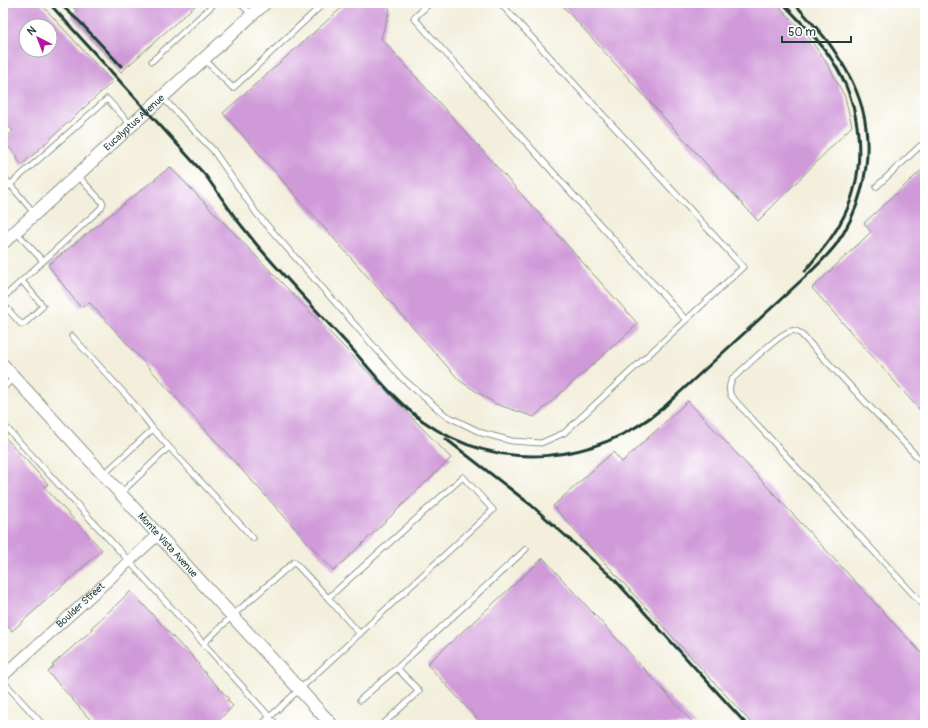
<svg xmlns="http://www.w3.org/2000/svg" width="928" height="728" font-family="Pangolin,sans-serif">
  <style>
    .building { fill: #d09ad9; fill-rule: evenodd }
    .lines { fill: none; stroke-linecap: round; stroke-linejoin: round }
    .service-casing { stroke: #899688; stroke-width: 7 }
    .minor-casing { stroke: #899688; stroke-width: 12 }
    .tertiary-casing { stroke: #899688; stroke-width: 14 }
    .service { stroke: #fff; stroke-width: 5 }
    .minor { stroke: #fff; stroke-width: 10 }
    .tertiary { stroke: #fff; stroke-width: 12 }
    .rail { stroke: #1f3d34; stroke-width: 3 }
    .labels { text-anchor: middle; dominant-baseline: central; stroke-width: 4; stroke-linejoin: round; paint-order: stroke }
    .street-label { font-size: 10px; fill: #1f3d34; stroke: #fff }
  </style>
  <rect width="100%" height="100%" fill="#fff"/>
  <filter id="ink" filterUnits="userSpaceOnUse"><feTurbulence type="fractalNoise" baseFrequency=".025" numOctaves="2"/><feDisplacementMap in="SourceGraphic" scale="8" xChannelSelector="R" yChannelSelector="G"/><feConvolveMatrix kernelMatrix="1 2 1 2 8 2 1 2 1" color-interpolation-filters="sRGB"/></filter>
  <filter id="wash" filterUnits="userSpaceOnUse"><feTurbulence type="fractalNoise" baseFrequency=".012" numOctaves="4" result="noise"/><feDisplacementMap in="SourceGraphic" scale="16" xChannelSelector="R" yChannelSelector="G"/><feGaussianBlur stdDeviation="0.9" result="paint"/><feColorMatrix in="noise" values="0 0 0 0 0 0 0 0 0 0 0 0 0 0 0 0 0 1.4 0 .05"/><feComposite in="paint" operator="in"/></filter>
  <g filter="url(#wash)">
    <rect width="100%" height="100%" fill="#f3efdc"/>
    <g id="blocks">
      <path class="building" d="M 3,3 L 40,3 L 112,82 L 22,165 L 17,159 L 18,157 L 3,141 L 13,131 L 3,120 ZM 26,26 L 50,26 L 50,50 L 26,50 Z
        M 70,3 L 198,3 L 121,72 L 71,16 L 77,11 Z
        M 347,3 L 384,3 L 390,9 L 381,38 L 638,324 L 534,417 L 496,404 L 460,381 L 223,113 Z
        M 560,3 L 776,3 L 810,39 L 828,65 L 845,97 L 852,126 L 758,221 Z
        M 170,167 L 451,458 L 334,571 L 90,303 L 80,307 L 48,265 Z
        M 925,167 L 925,416 L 812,288 L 871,232 L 864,223 Z
        M 688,401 L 925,657 L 925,725 L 753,725 L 553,506 L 613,452 L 622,462 Z
        M 3,435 L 48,484 L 44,487 L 102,550 L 12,631 L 3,621 Z
        M 543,558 L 695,725 L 483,725 L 427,664 Z
        M 131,591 L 184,649 L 185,648 L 199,664 L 198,665 L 229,699 L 227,700 L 233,706 L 214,725 L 95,725 L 48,672 L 54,666 L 52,665 L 93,629 L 91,628 Z"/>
    </g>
  </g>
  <g filter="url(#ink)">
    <use href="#blocks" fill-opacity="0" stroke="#899688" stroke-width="1"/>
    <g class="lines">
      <defs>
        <path id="service" d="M 240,3 L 251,14
          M 419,3 L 424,9
          M 430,3 L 414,18 L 686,320 L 743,267 L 500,3
          M 204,59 L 233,88 L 324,3
          M 152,61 L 215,3
          M 162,97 L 213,150 L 257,214 L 402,378 L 445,415 L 482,433 L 512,441 L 541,443 L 564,433 L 686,320
          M 3,176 L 34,213
          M 876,187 L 920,146 L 925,152
          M 3,191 L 107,99 L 131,125
          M 16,232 L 43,261
          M 22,281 L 43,306 L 25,323 L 21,324 L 4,305 L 3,298 L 101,208 L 103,203 L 77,175
          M 72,336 L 133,403 L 153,429
          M 3,388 L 14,378
          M 3,424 L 129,561 L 277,725
          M 169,447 L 253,538
          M 925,465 L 800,333 C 797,331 794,330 791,331 C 778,334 745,368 733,378 C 729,384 728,389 731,396 L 925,607
          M 103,475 L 153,429 L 169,447 L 121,493
          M 328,598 L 360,634
          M 204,643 L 232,616 L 294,562 L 328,598 L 463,477 L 493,510 L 261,725
          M 3,681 L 43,725
          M 360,700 L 397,668
          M 382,725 L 419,691 L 397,668 L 526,549"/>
        <g id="minor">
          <path id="s1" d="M 3,676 L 158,535"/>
        </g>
        <g id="tertiary">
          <path id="s2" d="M 3,243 L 265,3"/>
          <path id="s3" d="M 3,365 L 332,725"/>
        </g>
      </defs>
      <use href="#service" class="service-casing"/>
      <use href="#minor" class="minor-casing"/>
      <use href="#tertiary" class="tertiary-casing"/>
      <use href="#service" class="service"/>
      <use href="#minor" class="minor"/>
      <use href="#tertiary" class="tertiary"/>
      <path class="rail" d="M 49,3 L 206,176 L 237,220 L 257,245 C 288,281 321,315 353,350 C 375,375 396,402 423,421 C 497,474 595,465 664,407 L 805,277 C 816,267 826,257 835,246 C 859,213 871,169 866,128 C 863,101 850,74 835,52 C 824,34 808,19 794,3
        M 59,3 L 80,22 L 121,66
        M 783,3 C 799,21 819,39 832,60 C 862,105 868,168 844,216 C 834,237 819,253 805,271
        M 446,439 L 531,505 L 614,579 L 747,725"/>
    </g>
  </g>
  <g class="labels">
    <g class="street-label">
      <text stroke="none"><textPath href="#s2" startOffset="178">Eucalyptus Avenue</textPath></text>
      <text stroke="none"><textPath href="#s3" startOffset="244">Monte Vista Avenue</textPath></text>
      <text stroke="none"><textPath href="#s1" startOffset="105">Boulder Street</textPath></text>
    </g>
  </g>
  <rect width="928" height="728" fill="none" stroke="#fff" stroke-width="16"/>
  <g transform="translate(38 38) rotate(318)"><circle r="19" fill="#ffffff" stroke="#a5b1ae"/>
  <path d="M0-3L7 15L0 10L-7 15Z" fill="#b5179e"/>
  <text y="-6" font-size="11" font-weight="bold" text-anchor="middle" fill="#1f3d34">N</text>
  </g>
  <path d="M782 36v6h69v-6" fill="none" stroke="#1f3d34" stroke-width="2"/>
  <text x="788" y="36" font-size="12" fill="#1f3d34" stroke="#ffffff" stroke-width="3" paint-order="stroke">50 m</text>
</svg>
